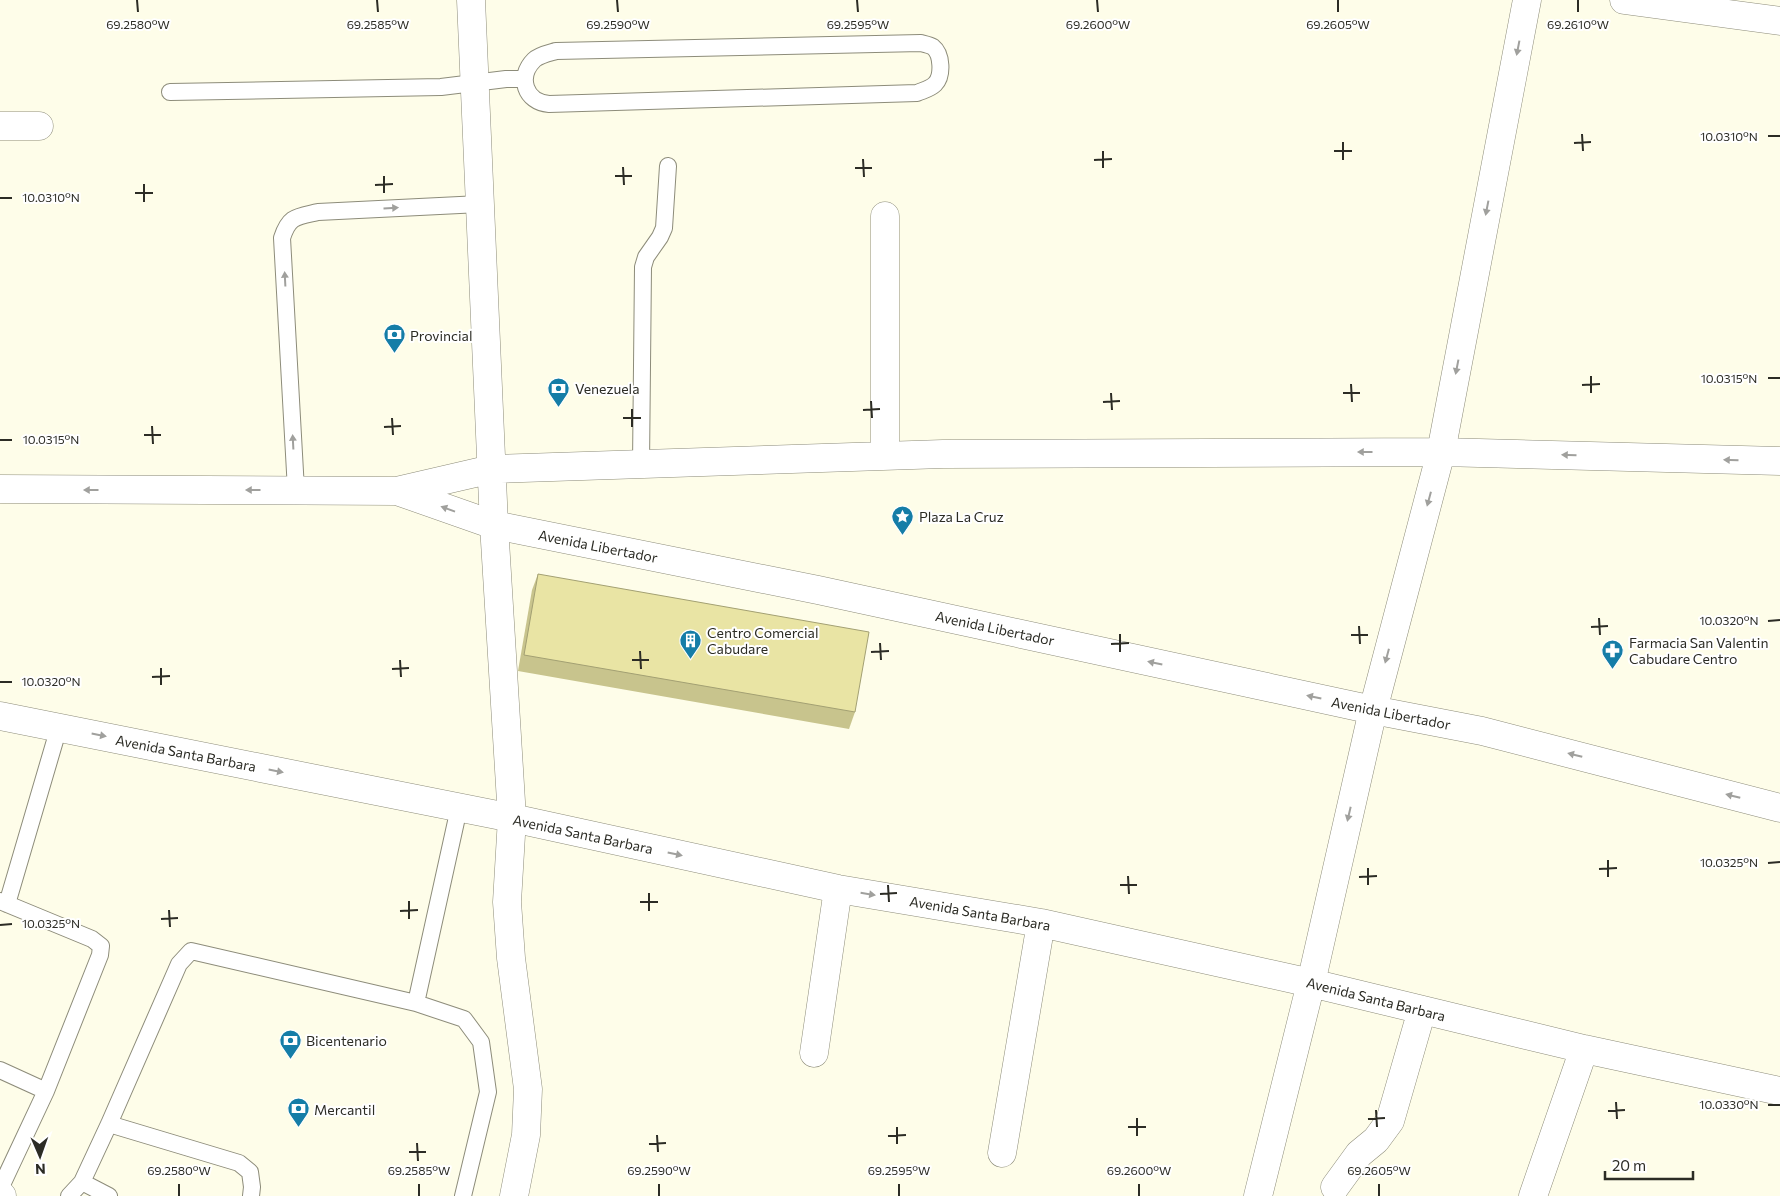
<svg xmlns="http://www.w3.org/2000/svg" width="1780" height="1196" font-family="Commissioner,sans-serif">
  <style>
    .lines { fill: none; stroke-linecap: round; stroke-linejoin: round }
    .service-casing { stroke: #8d8c7a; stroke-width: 18 }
    .minor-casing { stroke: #8d8c7a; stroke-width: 29 }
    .trunk-casing { stroke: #8d8c7a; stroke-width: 29 }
    .service { stroke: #fff; stroke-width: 16 }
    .minor { stroke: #fff; stroke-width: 28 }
    .trunk { stroke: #fff; stroke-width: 28 }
    .wall { fill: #c8c48d }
    .building { fill: #e9e4a4; stroke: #a3a073 }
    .oneway { fill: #a0a09d }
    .ticks { fill: none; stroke: #2c2c25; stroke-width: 2 }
    .labels { text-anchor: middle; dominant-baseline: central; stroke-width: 4; stroke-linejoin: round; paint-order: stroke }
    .poi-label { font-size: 14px; fill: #2c2c25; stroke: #fff; text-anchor: start }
    .street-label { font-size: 14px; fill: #2c2c25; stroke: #fff }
    .ticks-label { font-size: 12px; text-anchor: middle; fill: #2c2c25; stroke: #fff; stroke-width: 4; stroke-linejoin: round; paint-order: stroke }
  </style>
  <rect width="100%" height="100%" fill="#fefde9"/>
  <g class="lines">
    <defs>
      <path id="service" d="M 921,43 C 925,44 930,45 933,47 C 942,54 943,76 935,84 C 930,89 924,90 917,93 L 549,104 C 525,102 517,77 534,60 C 539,55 549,53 556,51 Z
        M 170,92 L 441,87 L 506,79 L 524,79
        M 641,464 L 643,267 L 646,257 L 660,237 L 664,228 L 668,166
        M 296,490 L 282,238 C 289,216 296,217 318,212 L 480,204
        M 0,901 L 92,939 L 101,946 L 100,955 L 46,1091 L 0,1189
        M 7,904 L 59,727
        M 416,1003 L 459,808
        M 0,1070 L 46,1091
        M 109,1124 L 239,1163 L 250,1172 L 252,1187 L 251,1196
        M 82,1182 L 109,1196
        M 69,1196 L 82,1182 L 109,1124 L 179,964 L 191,951 L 416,1003 L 464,1019 L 481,1042 L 488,1092 L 463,1196"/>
      <path id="minor" d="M 471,0 L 494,525 L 512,818 L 507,902 L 511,958 L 528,1089 L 526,1135 L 514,1196
        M 1624,0 L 1780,21
        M 0,126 L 39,126
        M 885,216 L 885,456
        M 0,489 L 397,491 L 494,525 L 818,590 L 1373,710 L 1482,731 L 1780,808
        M 397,491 L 492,469 L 943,454 L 1441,452 L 1527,0
        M 0,716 L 512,818 L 838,889 L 1041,923 L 1311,983 L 1584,1049 L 1780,1091
        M 814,1053 L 838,889
        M 1002,1153 L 1041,923
        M 1335,1187 L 1359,1154 L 1376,1140 L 1390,1121 L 1422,1010
        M 1258,1196 L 1311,983 L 1373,710 L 1441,452 L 1780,461
        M 1533,1196 L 1584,1049"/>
      <path id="trunk" d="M 0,1194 L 2,1196"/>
    </defs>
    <use href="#service" class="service-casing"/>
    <use href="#minor" class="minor-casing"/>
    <use href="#trunk" class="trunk-casing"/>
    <use href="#service" class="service"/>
    <use href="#minor" class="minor"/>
    <use href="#trunk" class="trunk"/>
  </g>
  <path class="wall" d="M 538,574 L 855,712 L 849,729 L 518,671 L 532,590 Z"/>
  <path class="building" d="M 538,574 L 869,632 L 855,712 L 524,655 Z"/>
  <defs><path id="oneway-solid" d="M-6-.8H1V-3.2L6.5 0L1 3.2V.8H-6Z" transform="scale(1.25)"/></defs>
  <g class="oneway">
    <use href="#oneway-solid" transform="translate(1518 48) rotate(101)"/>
    <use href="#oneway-solid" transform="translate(391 208) rotate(-3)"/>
    <use href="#oneway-solid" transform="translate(1487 208) rotate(101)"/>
    <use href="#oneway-solid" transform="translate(285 279) rotate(-93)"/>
    <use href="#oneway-solid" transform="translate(1457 367) rotate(101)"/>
    <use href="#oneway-solid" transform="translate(293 442) rotate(-93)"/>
    <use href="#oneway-solid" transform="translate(1365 452) rotate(180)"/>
    <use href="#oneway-solid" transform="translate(1569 455) rotate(-178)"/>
    <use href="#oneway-solid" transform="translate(1731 460) rotate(-178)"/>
    <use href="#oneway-solid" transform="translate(91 490) rotate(-180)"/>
    <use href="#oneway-solid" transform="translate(253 490) rotate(-180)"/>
    <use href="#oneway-solid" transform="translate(1429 499) rotate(105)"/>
    <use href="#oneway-solid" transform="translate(448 509) rotate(-160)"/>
    <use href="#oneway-solid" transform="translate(1387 656) rotate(105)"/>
    <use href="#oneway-solid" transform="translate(1155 663) rotate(-168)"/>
    <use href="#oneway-solid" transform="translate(1314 697) rotate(-168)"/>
    <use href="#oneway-solid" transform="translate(99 735) rotate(11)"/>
    <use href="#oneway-solid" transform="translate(1575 755) rotate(-166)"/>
    <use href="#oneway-solid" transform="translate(276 771) rotate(11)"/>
    <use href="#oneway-solid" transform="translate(1733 796) rotate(-166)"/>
    <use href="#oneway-solid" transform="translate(1349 814) rotate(103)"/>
    <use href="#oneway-solid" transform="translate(675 854) rotate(12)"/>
    <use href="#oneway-solid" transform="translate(868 894) rotate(9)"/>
  </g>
  <path class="ticks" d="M 137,0 L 138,12M 377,0 L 378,12M 617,0 L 618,12M 857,0 L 858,12M 1097,0 L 1098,12M 1338,0 L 1338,12M 1578,0 L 1578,12M 1582,134 L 1583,151M 1768,136 L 1780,136M 1343,142 L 1343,160M 1574,143 L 1591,142M 1103,151 L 1103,168M 1334,151 L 1352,151M 863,159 L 864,177M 1094,160 L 1112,159M 623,167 L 624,185M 855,168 L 872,168M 384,176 L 384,193M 615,176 L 632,176M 144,184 L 144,202M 375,185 L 393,184M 135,193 L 153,193M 0,198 L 12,198M 1591,376 L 1591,393M 1768,378 L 1780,378M 1351,384 L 1352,402M 1582,385 L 1600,384M 1111,393 L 1112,410M 1343,393 L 1360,393M 871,401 L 872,418M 1103,402 L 1120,401M 632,409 L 632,427M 863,410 L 880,409M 392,418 L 393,435M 623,418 L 641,418M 152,426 L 153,444M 384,427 L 401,426M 144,435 L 161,435M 0,440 L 12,440M 1599,618 L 1600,635M 1768,621 L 1780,620M 1359,626 L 1360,644M 1591,627 L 1608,626M 1120,634 L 1120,652M 1351,635 L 1368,635M 880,643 L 881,660M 1111,644 L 1129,643M 640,651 L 641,669M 871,652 L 889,651M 400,660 L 401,677M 632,660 L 649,660M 161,668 L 161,685M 392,669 L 409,668M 152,677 L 170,676M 0,682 L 12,682M 1608,860 L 1608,877M 1768,863 L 1780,862M 1368,868 L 1368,885M 1599,869 L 1617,868M 1128,876 L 1129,894M 1359,877 L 1377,876M 888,885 L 889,902M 1120,885 L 1137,885M 649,893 L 649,911M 880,894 L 897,893M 409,901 L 409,919M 640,902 L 658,902M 169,910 L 170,927M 400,911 L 418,910M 161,919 L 178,918M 0,925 L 12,924M 1616,1102 L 1617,1119M 1768,1105 L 1780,1105M 1376,1110 L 1377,1127M 1608,1111 L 1625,1110M 1137,1118 L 1137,1136M 1368,1119 L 1385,1118M 897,1127 L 897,1144M 1128,1127 L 1146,1127M 657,1135 L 658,1152M 888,1136 L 906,1135M 417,1143 L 418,1161M 649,1144 L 666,1143M 409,1152 L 426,1152M 179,1184 L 179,1196M 419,1184 L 419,1196M 659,1184 L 659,1196M 899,1184 L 899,1196M 1139,1184 L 1139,1196M 1379,1184 L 1379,1196"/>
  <defs>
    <symbol id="bank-pin" viewBox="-11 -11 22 30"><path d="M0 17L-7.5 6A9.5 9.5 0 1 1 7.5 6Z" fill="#157da7" stroke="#fff"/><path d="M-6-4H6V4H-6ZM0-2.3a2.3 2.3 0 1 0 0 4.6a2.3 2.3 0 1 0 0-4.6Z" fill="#fff"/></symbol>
    <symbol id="sight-pin" viewBox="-11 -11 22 30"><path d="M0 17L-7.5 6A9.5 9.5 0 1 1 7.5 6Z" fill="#157da7" stroke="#fff"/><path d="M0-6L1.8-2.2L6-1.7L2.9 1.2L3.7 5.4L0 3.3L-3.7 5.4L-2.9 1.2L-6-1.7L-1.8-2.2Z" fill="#fff"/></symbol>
    <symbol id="building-pin" viewBox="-11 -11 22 30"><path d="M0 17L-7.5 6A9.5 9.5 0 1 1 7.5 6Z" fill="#157da7" stroke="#fff"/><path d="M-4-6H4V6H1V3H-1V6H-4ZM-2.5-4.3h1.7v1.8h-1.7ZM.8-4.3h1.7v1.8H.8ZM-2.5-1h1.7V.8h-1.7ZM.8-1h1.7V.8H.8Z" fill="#fff"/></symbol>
    <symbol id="pharmacy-pin" viewBox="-11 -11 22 30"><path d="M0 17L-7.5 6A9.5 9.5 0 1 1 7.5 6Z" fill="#157da7" stroke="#fff"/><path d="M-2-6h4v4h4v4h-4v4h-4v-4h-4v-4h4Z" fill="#fff"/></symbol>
  </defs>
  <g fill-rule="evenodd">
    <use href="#bank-pin" x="382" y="322" width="25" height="34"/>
    <use href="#bank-pin" x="546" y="376" width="25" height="34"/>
    <use href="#sight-pin" x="890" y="504" width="25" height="34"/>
    <use href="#building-pin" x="678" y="628" width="25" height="34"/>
    <use href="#pharmacy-pin" x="1600" y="638" width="25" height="34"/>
    <use href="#bank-pin" x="278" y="1028" width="25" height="34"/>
    <use href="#bank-pin" x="286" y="1096" width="25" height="34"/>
  </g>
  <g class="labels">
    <g class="poi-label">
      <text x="410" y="335">Provincial</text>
      <text x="575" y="388">Venezuela</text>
      <text x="919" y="516">Plaza La Cruz</text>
      <text x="707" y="632">Centro Comercial<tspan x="707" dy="16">Cabudare</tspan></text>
      <text x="1629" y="642">Farmacia San Valentin<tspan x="1629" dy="16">Cabudare Centro</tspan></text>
      <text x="306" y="1040">Bicentenario</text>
      <text x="314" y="1109">Mercantil</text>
    </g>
    <g class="street-label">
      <text transform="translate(598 546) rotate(11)">Avenida Libertador</text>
      <text transform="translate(995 628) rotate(12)">Avenida Libertador</text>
      <text transform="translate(1391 713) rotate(11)">Avenida Libertador</text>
      <text transform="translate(186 753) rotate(11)">Avenida Santa Barbara</text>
      <text transform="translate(583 834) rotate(12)">Avenida Santa Barbara</text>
      <text transform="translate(980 913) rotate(10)">Avenida Santa Barbara</text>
      <text transform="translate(1376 999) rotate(14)">Avenida Santa Barbara</text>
    </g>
  </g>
  <g class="ticks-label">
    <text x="138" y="29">69.2580°W</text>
    <text x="378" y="29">69.2585°W</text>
    <text x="618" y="29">69.2590°W</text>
    <text x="858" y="29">69.2595°W</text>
    <text x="1098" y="29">69.2600°W</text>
    <text x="1338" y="29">69.2605°W</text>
    <text x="1578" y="29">69.2610°W</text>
    <text x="1729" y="141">10.0310°N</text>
    <text x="51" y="202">10.0310°N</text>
    <text x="1729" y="383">10.0315°N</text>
    <text x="51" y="444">10.0315°N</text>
    <text x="1729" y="625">10.0320°N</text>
    <text x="51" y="686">10.0320°N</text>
    <text x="1729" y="867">10.0325°N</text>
    <text x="51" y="928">10.0325°N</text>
    <text x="1729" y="1109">10.0330°N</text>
    <text x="179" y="1175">69.2580°W</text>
    <text x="419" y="1175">69.2585°W</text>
    <text x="659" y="1175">69.2590°W</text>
    <text x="899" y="1175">69.2595°W</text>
    <text x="1139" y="1175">69.2600°W</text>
    <text x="1379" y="1175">69.2605°W</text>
  </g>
  <g transform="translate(40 1156) rotate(178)" stroke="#ffffff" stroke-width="4" paint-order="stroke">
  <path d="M0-4L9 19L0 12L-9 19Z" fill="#2c2c25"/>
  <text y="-8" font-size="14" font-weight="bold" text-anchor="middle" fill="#2c2c25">N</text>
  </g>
  <path d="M1605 1171v8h88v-8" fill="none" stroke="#2c2c25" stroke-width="2.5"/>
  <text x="1612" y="1171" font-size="15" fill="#2c2c25" stroke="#ffffff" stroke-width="4" paint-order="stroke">20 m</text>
</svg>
